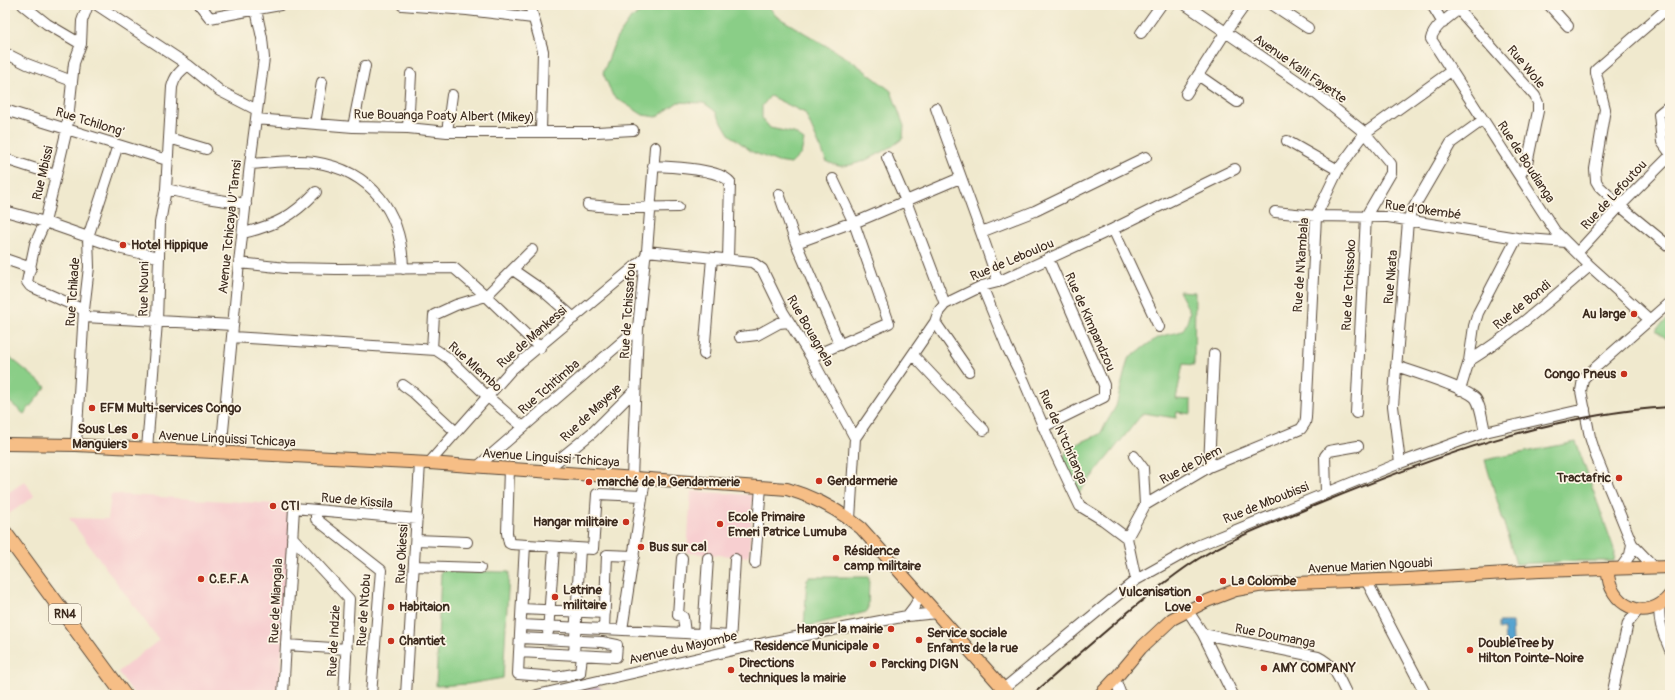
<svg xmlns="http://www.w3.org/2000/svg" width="1675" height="700" font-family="Pangolin,sans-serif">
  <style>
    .built { fill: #f7cfd0 }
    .industrial { fill: #d2bdc5 }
    .green { fill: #8ace87; stroke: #627c52 }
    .water { fill: #57a4d0; stroke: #496777 }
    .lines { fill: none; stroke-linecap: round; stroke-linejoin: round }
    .minor-casing { stroke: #564738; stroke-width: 12 }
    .major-casing { stroke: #564738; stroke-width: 14 }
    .highway-casing { stroke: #564738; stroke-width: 16 }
    .minor { stroke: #fff; stroke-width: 10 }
    .major { stroke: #f6be86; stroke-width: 12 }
    .highway { stroke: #f6be86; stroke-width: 14 }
    .rail { stroke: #3b2a1e; stroke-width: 2 }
    .poi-dot { fill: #c8321e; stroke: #fcf5e5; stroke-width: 1.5 }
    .labels { text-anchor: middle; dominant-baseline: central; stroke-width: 3.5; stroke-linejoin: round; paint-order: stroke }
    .shield { fill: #fcf5e5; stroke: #75675a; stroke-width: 1 }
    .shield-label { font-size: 12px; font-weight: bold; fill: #3b2a1e }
    .street-label { font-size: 13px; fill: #3b2a1e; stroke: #fcf5e5 }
    .poi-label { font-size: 13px; font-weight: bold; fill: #3b2a1e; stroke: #fcf5e5; text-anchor: start }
  </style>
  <rect width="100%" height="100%" fill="#fcf5e5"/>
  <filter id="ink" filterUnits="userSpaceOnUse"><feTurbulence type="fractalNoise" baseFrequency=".025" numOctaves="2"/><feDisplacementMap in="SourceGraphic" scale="8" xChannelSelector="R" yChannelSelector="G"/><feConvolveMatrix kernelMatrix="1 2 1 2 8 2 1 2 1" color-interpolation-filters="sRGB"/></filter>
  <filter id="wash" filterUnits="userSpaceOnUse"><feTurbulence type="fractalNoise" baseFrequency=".012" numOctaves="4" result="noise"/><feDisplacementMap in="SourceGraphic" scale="16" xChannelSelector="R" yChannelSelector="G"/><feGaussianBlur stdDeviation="0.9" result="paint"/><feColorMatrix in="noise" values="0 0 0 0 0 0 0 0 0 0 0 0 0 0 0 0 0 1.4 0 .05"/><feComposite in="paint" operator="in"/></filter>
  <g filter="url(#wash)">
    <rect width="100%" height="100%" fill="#f0e9ce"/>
    <path class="built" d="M 25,481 L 34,496 L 6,516 L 5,495 Z
      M 691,491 L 753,495 L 749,557 L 687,553 Z
      M 111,494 L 292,505 L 279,695 L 135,695 L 118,672 L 159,640 L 69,518 L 108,519 Z"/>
    <path class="industrial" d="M 598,685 L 606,695 L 556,695 Z"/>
    <path class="green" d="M 655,5 L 769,5 L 769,7 L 776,16 L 852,61 L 891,91 L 904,126 L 903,138 C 889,150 858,167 839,166 C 835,165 831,163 827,162 L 805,113 L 770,96 L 762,106 L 762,118 L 770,128 L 794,133 L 804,140 L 801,154 L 791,164 L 778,162 L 752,152 L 729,134 L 715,111 L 704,103 L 678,102 L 657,117 L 643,115 L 613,96 L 603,73 L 616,39 L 631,18 Z
      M 1179,291 L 1195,292 L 1194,365 L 1183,364 L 1176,399 L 1191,400 L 1191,414 L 1177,412 L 1176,418 L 1143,413 L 1078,494 L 1062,461 L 1068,448 L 1100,434 L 1116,406 L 1128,359 C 1138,352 1149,342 1160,337 C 1180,329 1183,339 1190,312 Z
      M 1670,317 L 1670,342 L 1656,330 Z
      M 5,353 L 46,387 L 24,414 L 5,398 Z
      M 1576,442 L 1615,552 L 1614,561 L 1572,561 L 1516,564 L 1485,460 Z
      M 441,571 L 509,572 L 503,678 L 468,684 L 436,686 Z
      M 810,577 L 869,577 L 868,610 L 866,612 L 804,627 L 807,579 Z"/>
    <path class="water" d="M 1499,622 L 1512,622 L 1513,643 L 1505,643 L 1504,629 L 1499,629 Z"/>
  </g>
  <g filter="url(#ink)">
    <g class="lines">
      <defs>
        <path id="minor" d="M 23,5 L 47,24 L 81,44
          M 97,5 L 188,65 L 220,91 L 257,110
          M 200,5 L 210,18 L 280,5
          M 402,5 L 467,10 L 533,18
          M 530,5 L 543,51 L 541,131
          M 1186,5 L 1315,93 L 1365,133 L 1391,164 L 1391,173 L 1366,216 L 1356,413
          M 1273,5 L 1308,28
          M 1432,5 L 1443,23
          M 1464,5 C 1454,14 1434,25 1431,39 L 1555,231 L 1590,266 L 1650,320
          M 1549,5 L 1568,26
          M 1670,6 L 1596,70 L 1596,73 L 1605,109 L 1595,169 L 1596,181 L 1599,186 L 1620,206 L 1670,247
          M 1459,10 L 1535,96 L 1538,103 L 1538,111 L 1527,164 L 1520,175
          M 1141,33 L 1161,5
          M 5,53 L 27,64 L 72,81
          M 1198,75 L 1237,102
          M 1186,94 L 1225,33 L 1245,5
          M 1670,105 L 1659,114 L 1662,142 L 1670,153
          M 936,108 C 956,166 979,223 998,282
          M 5,110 L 167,160
          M 256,119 L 353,127 L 408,128 L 447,132 L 597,132 L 633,130
          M 315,124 L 322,82
          M 353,127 L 365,66
          M 408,128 L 411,74
          M 447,132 L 452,95
          M 169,138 L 206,149
          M 1287,141 L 1338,170
          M 887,157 L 906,201 L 945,304
          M 5,159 L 55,175
          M 250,164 C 270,163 293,159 314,162 C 372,171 402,212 403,269
          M 653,166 C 671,167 718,168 730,182 L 728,259
          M 166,189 L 206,198 L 246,204
          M 779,194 L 796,243 L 840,345
          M 588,205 L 621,208 L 678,207
          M 5,211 L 45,222 L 122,249 L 158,257
          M 1275,212 L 1316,216 L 1388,217 L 1517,238 L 1566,242
          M 1113,229 L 1159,327
          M 981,232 L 1035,211 L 1146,157
          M 243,233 C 276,225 292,217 316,192
          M 796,243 L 845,225 L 854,223 L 960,178
          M 647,251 L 752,262 L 762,269 L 783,312 L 811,357 L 855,438 L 850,519
          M 1578,252 L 1620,206 L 1670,156
          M 5,259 L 31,268
          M 239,263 L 286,268 L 336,269 L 454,268 L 486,296 L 540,348
          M 513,270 L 542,290 L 574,318
          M 982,286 L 1007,347 L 1024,381 L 1052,447 L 1080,506 L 1103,520 L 1127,538 L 1136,580
          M 84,310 L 30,286 L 27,282 L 35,244 L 45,222 L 67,129 L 74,63 L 81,44 L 82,21 L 88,5
          M 84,317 L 233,325
          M 935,322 L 969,371
          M 232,337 L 436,350 L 448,358 L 488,397 L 523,427
          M 740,337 L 757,335 L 779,323 L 789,322
          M 432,349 L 434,315 L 456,305 L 486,296 L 532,250
          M 704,354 L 712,258
          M 913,355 L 984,430
          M 811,357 L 889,323 L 854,223 L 833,179
          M 1469,361 C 1512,334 1551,299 1590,266
          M 1396,366 C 1411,371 1469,389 1476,399 C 1481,406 1483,424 1485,432
          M 403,385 L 414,393 L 456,432
          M 1460,390 L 1469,361 L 1474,326 L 1478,313 L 1517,238
          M 1043,427 L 1104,397 L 1104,385 L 1048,258
          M 855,438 L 935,322 L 939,311 L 945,304 L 982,286 L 998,282 L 1113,229 L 1235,169
          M 76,445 L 84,310 L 89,267 L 88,237 L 118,145
          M 147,449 L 157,322 L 160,223 L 166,189 L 172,87 C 175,76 179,72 188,65
          M 221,452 L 239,263 L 250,164 L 264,58 L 262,38 L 255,5
          M 1134,456 L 1143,468 L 1145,505
          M 429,463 L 511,370 L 645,258
          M 1400,463 L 1393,406 L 1408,221 L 1411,212 L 1451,143 L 1483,120
          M 477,467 L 638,328
          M 1209,467 L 1214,354
          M 509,469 L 507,533 L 509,543 L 511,544 L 593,549 L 597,494 L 642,496
          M 545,471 L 593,432 L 635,390
          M 632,478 L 638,328 L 645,258 L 647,251 L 655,147
          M 1326,493 L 1325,456 L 1329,451 L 1358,446
          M 316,510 L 316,519 L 381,570 L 371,695
          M 292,537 L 349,599 L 344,695
          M 1127,538 L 1145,505 L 1209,467 L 1301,429 L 1305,423 L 1306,418 L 1316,216 L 1338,170 L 1365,133 L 1451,71
          M 416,540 L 467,542
          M 682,558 L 678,615 L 683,617 L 685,633
          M 755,563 L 761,487
          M 414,566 L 480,568
          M 1654,567 L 1632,544 L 1596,456 L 1590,437 L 1581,391 L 1583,379 L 1588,374 L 1670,302
          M 1620,569 L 1630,555 L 1632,544
          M 1366,580 L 1426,695
          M 1660,604 C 1657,621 1664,635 1670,650
          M 522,609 L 605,613
          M 1188,611 L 1203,634 L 1233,695
          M 907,616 L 914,607 L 921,595
          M 521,625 L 685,633 L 730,636
          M 604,629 L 607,555 L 634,556
          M 622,630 L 645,479
          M 548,632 L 554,548
          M 703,634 L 708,558
          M 1203,634 L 1318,657 C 1335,665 1339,679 1347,695
          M 520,638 L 602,642 L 617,645 L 616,657 L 519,652 L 525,545
          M 730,643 L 735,559
          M 287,645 L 347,649
          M 519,652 L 518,674 L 556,677 L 580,673 L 582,656
          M 574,655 L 580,549
          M 1115,679 L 1121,695
          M 283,695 L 294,508 L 417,519
          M 406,695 L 420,463
          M 537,695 L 764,643 L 907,616 L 937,613
          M 996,695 L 1136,580 L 1197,546 L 1400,463 L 1485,432 L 1585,409
          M 1612,695 L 1628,623 L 1639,609"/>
        <path id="major" d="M 5,444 L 76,445 L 429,463 L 787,489 C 814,497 839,510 861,528 L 1009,695
          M 1608,570 C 1607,605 1647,625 1670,595
          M 1100,695 L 1115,679 L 1141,648 L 1172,619 L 1207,601 L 1236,590 L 1258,586 L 1294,583 L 1407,579 L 1540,571 L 1670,567"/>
        <path id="highway" d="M 5,533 L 124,695"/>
      </defs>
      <use href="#minor" class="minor-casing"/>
      <use href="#major" class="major-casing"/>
      <use href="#highway" class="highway-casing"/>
      <use href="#minor" class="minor"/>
      <use href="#major" class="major"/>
      <use href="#highway" class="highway"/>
      <path class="rail" d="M 1032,695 C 1064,667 1095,640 1127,613 C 1150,594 1173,575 1198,559 C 1235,536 1276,522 1316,505 C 1429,459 1547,414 1670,407"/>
    </g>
  </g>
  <g class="poi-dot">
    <circle cx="123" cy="245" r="4"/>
    <circle cx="1634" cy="314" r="4"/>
    <circle cx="1624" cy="374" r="4"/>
    <circle cx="92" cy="408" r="4"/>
    <circle cx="135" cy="436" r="4"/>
    <circle cx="1619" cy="478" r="4"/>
    <circle cx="819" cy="481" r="4"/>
    <circle cx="589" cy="482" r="4"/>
    <circle cx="273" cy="506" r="4"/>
    <circle cx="626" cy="522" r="4"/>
    <circle cx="720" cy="524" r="4"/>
    <circle cx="641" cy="547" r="4"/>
    <circle cx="836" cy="558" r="4"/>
    <circle cx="201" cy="579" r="4"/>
    <circle cx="1223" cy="581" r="4"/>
    <circle cx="555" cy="597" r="4"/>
    <circle cx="1199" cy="599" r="4"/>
    <circle cx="391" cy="607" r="4"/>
    <circle cx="891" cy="629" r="4"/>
    <circle cx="919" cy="640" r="4"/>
    <circle cx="391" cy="641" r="4"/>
    <circle cx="876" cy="646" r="4"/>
    <circle cx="1470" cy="650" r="4"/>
    <circle cx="873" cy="664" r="4"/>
    <circle cx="1264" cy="668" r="4"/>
    <circle cx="731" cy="670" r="4"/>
  </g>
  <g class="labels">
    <rect class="shield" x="49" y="604" width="32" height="20" rx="3"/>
    <g class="shield-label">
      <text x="65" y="614">RN4</text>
    </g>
    <g class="street-label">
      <text transform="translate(1526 67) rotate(50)">Rue Wole</text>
      <text transform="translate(1300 69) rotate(35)">Avenue Kalli Fayette</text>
      <text transform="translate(444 116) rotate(1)">Rue Bouanga Poaty Albert (Mikey)</text>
      <text transform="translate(90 122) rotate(17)">Rue Tchilong'</text>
      <text transform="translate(1526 162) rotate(57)">Rue de Boudianga</text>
      <text transform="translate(43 173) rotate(-77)">Rue Mbissi</text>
      <text transform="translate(1614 195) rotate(-47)">Rue de Lefoutou</text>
      <text transform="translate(1423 210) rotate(8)">Rue d'Okembé</text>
      <text transform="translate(230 227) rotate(-84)">Avenue Tchicaya U'Tamsi</text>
      <text transform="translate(1012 260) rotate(-23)">Rue de Leboulou</text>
      <text transform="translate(1301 265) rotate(-86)">Rue de N'kambala</text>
      <text transform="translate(1391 277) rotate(-85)">Rue Nkata</text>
      <text transform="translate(1349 285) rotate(-87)">Rue de Tchissoko</text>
      <text transform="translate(144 289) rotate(-89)">Rue Nouni</text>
      <text transform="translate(73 292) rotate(-86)">Rue Tchikade</text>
      <text transform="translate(1522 305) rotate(-39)">Rue de Bondi</text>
      <text transform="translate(628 311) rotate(-86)">Rue de Tchissafou</text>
      <text transform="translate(1090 322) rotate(66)">Rue de Kimpandzou</text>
      <text transform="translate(810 331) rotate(60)">Rue Bouagnela</text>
      <text transform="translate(532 337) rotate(-41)">Rue de Mankessi</text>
      <text transform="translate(475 367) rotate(42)">Rue Mlembo</text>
      <text transform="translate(549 387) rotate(-41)">Rue Tchitimba</text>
      <text transform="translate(591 413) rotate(-43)">Rue de Mayeye</text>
      <text transform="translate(1063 437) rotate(66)">Rue de N'tchitanga</text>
      <text transform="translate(227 439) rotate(3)">Avenue Linguissi Tchicaya</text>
      <text transform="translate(551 458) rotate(4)">Avenue Linguissi Tchicaya</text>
      <text transform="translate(1191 465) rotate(-28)">Rue de Djem</text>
      <text transform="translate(357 501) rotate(5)">Rue de Kissila</text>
      <text transform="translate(1266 503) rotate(-22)">Rue de Mboubissi</text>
      <text transform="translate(402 554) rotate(-87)">Rue Okiessi</text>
      <text transform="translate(1370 566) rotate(-3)">Avenue Marien Ngouabi</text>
      <text transform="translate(276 601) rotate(-87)">Rue de Miangala</text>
      <text transform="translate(364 610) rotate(-86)">Rue de Ntobu</text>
      <text transform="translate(1275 636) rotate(11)">Rue Doumanga</text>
      <text transform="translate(334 641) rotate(-87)">Rue de Indzie</text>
      <text transform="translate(683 648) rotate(-13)">Avenue du Mayombe</text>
    </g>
    <g class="poi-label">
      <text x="131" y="245">Hotel Hippique</text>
      <text x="1626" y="314" text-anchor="end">Au large</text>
      <text x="1616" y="374" text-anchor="end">Congo Pneus</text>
      <text x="100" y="408">EFM Multi-services Congo</text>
      <text x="127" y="429" text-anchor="end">Sous Les<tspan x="127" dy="15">Manguiers</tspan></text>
      <text x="1611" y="478" text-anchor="end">Tractafric</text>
      <text x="827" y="481">Gendarmerie</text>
      <text x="597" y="482">marché de la Gendarmerie</text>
      <text x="281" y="506">CTI</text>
      <text x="728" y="517">Ecole Primaire<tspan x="728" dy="15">Emeri Patrice Lumuba</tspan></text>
      <text x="618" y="522" text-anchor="end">Hangar militaire</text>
      <text x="649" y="547">Bus sur cal</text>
      <text x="844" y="551">Résidence<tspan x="844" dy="15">camp militaire</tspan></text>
      <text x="209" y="579">C.E.F.A</text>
      <text x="1231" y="581">La Colombe</text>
      <text x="563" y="590">Latrine<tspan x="563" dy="15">militaire</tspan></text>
      <text x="1191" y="592" text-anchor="end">Vulcanisation<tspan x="1191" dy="15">Love</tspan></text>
      <text x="399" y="607">Habitaion</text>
      <text x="883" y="629" text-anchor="end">Hangar la mairie</text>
      <text x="927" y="633">Service sociale<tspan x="927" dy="15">Enfants de la rue</tspan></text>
      <text x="399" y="641">Chantiet</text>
      <text x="1478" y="643">DoubleTree by<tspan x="1478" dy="15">Hilton Pointe-Noire</tspan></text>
      <text x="868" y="646" text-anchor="end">Residence Municipale</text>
      <text x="739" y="663">Directions<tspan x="739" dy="15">techniques la mairie</tspan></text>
      <text x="881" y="664">Parcking DIGN</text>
      <text x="1272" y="668">AMY COMPANY</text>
    </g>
  </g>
  <rect width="1675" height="700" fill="none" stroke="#fcf5e5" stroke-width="20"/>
</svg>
